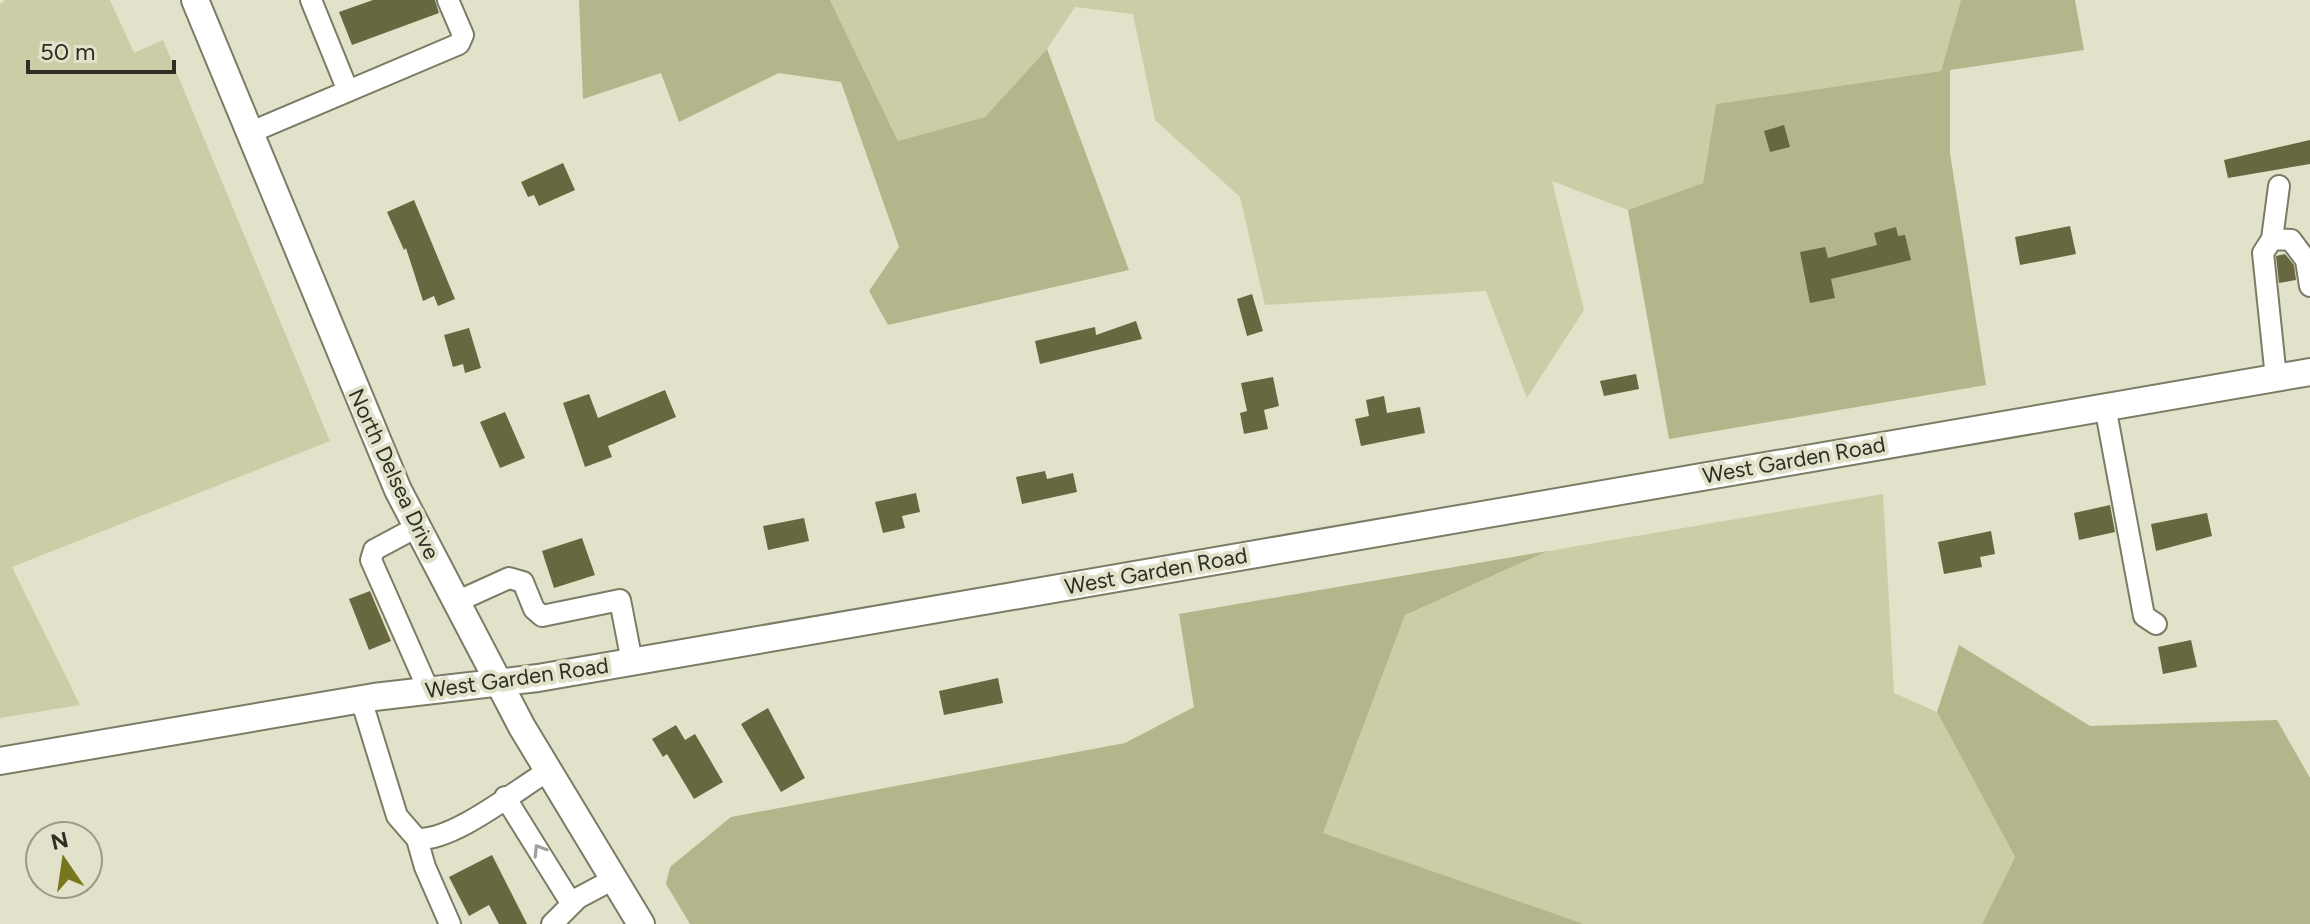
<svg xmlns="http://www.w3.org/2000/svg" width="2310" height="924" font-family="Figtree,sans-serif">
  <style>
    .green { fill: #cccda6 }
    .forest { fill: #b5b58b }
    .building { fill: #676740 }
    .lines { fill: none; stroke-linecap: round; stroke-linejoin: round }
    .minor-casing { stroke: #7b7c65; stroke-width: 24 }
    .major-casing { stroke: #7b7c65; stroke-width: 30 }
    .minor { stroke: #fff; stroke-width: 20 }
    .major { stroke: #fff; stroke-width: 26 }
    .oneway { stroke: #a0a19c }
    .labels { text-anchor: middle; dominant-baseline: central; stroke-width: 8; stroke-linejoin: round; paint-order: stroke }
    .street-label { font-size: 22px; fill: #2d2e24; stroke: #e1e2c9 }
  </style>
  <rect width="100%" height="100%" fill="#e1e2c9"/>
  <path class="green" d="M 5,0 L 110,0 L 134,53 L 163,40 L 330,441 L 12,567 L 80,705 L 0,718 L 0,4 Z
    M 830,0 L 1961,0 L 1941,71 L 1716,104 L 1703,183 L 1628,210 L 1552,181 L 1584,310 L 1527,398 L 1486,291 L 1265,305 L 1240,197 L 1155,120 L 1133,14 L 1075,7 L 1047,49 L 985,117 L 898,141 Z
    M 1883,494 L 1894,693 L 1937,712 L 2015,857 L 1982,924 L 1584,924 L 1323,833 L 1405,615 L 1548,551 Z"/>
  <path class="forest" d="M 579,0 L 830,0 L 898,141 L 985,117 L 1047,49 L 1129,270 L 888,325 L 869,291 L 899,247 L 841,82 L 779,73 L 679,122 L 661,73 L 583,99 Z
    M 1961,0 L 2075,0 L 2084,50 L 1950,70 L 1950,153 L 1986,385 L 1669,439 L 1628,210 L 1703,183 L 1716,104 L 1941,71 Z
    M 1548,551 L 1405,615 L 1323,833 L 1584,924 L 690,924 L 666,884 L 670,867 L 731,817 L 1125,743 L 1194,707 L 1179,614 Z
    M 1959,645 L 2090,726 L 2277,720 L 2310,778 L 2310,924 L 1982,924 L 2015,857 L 1937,712 Z"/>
  <path class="building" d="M 373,0 L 435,0 L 439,13 L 352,45 L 339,12 Z
    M 1784,125 L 1790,147 L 1770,152 L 1764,131 Z
    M 2310,140 L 2310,164 L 2228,178 L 2224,160 Z
    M 563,163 L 575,190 L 539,206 L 534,195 L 528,197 L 521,182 Z
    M 414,200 L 455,299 L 438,306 L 434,296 L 423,301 L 406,248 L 404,250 L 387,212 Z
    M 2070,226 L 2076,254 L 2020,265 L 2015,237 Z
    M 1896,227 L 1898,236 L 1905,235 L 1911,260 L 1831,279 L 1835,298 L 1810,303 L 1800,252 L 1825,247 L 1828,258 L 1877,245 L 1874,233 Z
    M 2285,254 L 2294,265 L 2296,280 L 2279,283 L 2276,256 Z
    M 1252,294 L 1263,331 L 1247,336 L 1237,299 Z
    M 1136,321 L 1142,339 L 1040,364 L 1035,341 L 1095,327 L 1096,335 Z
    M 469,328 L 481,368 L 465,373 L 463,364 L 453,367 L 444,335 Z
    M 1636,374 L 1639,389 L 1604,396 L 1600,381 Z
    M 1273,377 L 1279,406 L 1264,410 L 1268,429 L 1244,434 L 1240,413 L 1247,411 L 1241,383 Z
    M 665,390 L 676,417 L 608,446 L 612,457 L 585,467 L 563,403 L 589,394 L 598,418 Z
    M 1384,396 L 1387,413 L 1420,407 L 1425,433 L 1361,446 L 1355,419 L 1369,416 L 1366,400 Z
    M 505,412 L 525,458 L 500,468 L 480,422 Z
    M 1045,471 L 1047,479 L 1073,473 L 1077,492 L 1022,504 L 1016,477 Z
    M 916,493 L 920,512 L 902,516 L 905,528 L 883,533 L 875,502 Z
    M 2110,505 L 2115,532 L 2079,540 L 2074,513 Z
    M 2207,513 L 2212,536 L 2156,551 L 2151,524 Z
    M 804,518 L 809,541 L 768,550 L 763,526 Z
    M 1991,531 L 1995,554 L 1980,557 L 1982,567 L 1944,574 L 1938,542 Z
    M 582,538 L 595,575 L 554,588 L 542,551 Z
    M 370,591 L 391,641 L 369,650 L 349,599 Z
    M 2191,640 L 2197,667 L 2163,674 L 2158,647 Z
    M 998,678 L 1003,703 L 944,715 L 939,691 Z
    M 768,708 L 805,778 L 781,792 L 741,724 Z
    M 676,725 L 685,740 L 695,734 L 723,782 L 694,799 L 667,754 L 663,757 L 652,739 Z
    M 492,855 L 527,924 L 499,924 L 489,905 L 469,916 L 449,877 Z"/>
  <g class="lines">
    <defs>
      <path id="minor" d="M 311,0 L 348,91
        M 249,133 L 459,44 L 463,35 L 448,0
        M 2272,239 L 2291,240 L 2306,260 L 2310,286
        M 2276,378 L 2263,253 L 2272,239 L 2279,186
        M 2105,406 L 2144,616 L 2156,624
        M 417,527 L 374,550 L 371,560 L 428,689
        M 456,602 L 509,578 L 523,582 L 534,609 L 542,616 L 620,600 L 632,662
        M 361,699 L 397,816 L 417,839 C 454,841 516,790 548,771
        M 505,797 L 571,903
        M 417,839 L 425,867 L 450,924
        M 552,924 L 578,898 L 612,880"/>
      <path id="major" d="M 195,0 L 398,490 L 522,727 L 641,924
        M 0,761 L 374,697 L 538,678 L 2310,372"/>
    </defs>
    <use href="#minor" class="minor-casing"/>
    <use href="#major" class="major-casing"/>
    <use href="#minor" class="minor"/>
    <use href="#major" class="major"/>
  </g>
  <defs><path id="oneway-chevron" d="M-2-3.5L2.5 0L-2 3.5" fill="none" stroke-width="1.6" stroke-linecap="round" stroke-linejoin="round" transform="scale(2)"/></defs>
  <use class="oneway" href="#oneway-chevron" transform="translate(539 850) rotate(-122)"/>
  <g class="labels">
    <g class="street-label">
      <text transform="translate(1794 460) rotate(-10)">West Garden Road</text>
      <text transform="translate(394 474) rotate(65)">North Delsea Drive</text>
      <text transform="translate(1156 571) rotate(-10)">West Garden Road</text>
      <text transform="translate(517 678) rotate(-8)">West Garden Road</text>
    </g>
  </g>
  <g transform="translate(64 860) rotate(347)"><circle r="38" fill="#e1e2c9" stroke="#999a87" stroke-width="2"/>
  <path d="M0-6L14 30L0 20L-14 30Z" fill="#79771d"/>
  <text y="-12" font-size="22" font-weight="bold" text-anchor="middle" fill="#2d2e24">N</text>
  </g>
  <path d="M28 60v12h146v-12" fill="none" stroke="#2d2e24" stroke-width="4"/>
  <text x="40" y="60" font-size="24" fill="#2d2e24" stroke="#e1e2c9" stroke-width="6" paint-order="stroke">50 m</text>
</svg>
